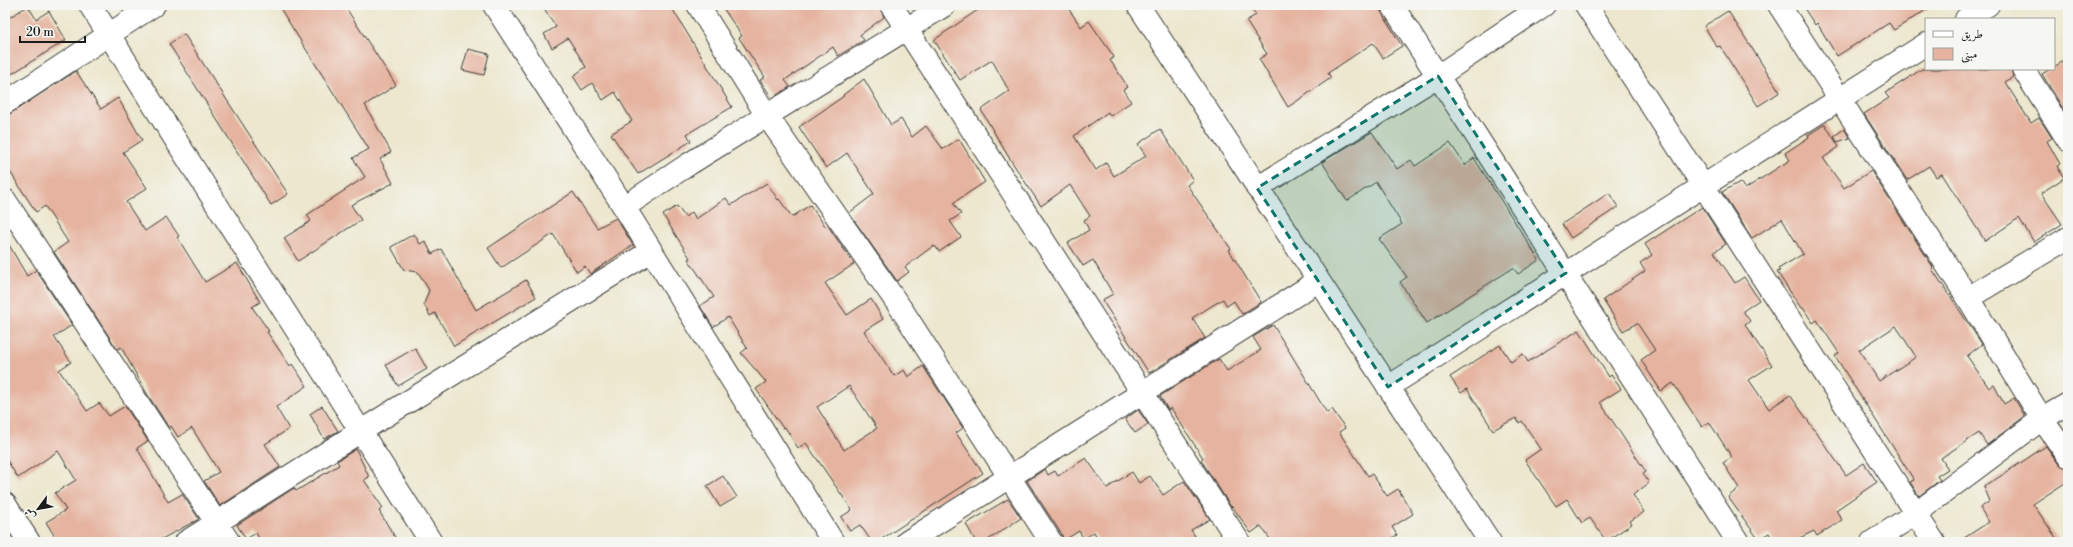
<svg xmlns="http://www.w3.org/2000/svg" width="2073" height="547" font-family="'Libre Bodoni',Amiri,serif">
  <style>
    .building { fill: #e5b39f; fill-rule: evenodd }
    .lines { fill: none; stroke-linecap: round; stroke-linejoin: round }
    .minor-casing { stroke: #3b3a37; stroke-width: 24 }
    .tertiary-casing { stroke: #3b3a37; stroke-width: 24 }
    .minor { stroke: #fff; stroke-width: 22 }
    .tertiary { stroke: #fff; stroke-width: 22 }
    .marked { fill: #0f766e; fill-opacity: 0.2; stroke: #0f766e; stroke-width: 3; stroke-dasharray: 8 5; stroke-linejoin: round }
  </style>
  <rect width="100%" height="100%" fill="#f6f6f2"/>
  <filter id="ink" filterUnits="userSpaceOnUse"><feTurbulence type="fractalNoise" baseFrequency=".025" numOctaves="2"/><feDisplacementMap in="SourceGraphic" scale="8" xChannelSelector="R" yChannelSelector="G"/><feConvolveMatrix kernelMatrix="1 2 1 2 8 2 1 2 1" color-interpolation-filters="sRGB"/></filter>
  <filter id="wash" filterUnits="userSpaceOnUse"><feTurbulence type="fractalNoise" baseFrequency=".012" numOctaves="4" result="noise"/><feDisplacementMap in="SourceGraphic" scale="16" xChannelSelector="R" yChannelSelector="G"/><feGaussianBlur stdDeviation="0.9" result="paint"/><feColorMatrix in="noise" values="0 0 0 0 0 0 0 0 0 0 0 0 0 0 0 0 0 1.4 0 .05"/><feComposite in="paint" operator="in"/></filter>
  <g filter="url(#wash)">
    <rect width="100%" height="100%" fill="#ece7ce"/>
    <g id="blocks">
      <path class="building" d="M 278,5 L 344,5 L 396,85 L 365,105 L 391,152 L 380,159 L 393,183 L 351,205 L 361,220 L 298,261 L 284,238 L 311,221 L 307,215 L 365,177 L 353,158 L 369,149 Z
        M 542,5 L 670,5 L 732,107 L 687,134 L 691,141 L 638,174 L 611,134 L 632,121 L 615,92 L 603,100 L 592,83 L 582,90 L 573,76 L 586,67 L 568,38 L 552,48 L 544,34 L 556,27 Z
        M 721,5 L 879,5 L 884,17 L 860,35 L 864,40 L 838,56 L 833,47 L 785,80 L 790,87 L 772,98 L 760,80 L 765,77 L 739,38 L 742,36 Z
        M 985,5 L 1066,5 L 1081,27 L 1089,21 L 1114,57 L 1110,60 L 1128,87 L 1123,90 L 1131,102 L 1110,116 L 1108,112 L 1074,136 L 1096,170 L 1106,163 L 1114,176 L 1146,156 L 1138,144 L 1160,129 L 1193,180 L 1187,185 L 1231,249 L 1229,250 L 1261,302 L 1242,314 L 1234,301 L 1227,306 L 1223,299 L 1192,318 L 1205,338 L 1149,373 L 1102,300 L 1113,294 L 1093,260 L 1083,266 L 1068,243 L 1089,230 L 1084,220 L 1090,216 L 1070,185 L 1041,206 L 1008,156 L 981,110 L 1009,91 L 992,60 L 960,80 L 934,40 Z
        M 1249,5 L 1377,5 L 1402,46 L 1383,58 L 1373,43 L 1328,73 L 1331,78 L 1288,107 L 1259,59 L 1267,54 L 1246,21 L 1256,15 Z
        M 1802,5 L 1934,5 L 1894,30 L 1889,23 L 1837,56 L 1817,23 L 1815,25 Z
        M 28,6 L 36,19 L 49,11 L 66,40 L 5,78 L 5,20 Z
        M 1728,11 L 1780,92 L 1758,106 L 1720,46 L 1717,47 L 1704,26 Z
        M 184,34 L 288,194 L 271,205 L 169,44 Z
        M 468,49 L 489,54 L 484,75 L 462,70 Z
        M 2068,58 L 2068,117 L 2042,74 L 2050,69 L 2054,69 L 2054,67 Z
        M 1922,69 L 2011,69 L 2013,77 L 2005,82 L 2031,123 L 2039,118 L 2052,138 L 2047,141 L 2060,164 L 2057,166 L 2064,178 L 2041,193 L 2062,224 L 2034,242 L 2019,218 L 1985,241 L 1942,174 L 1936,177 L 1929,166 L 1907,180 L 1864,114 L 1889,98 L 1885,93 Z
        M 76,71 L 101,109 L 118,98 L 142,140 L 123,152 L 147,188 L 126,202 L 145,231 L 166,217 L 179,236 L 177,237 L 205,282 L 237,263 L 260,302 L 252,307 L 269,331 L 267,332 L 290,366 L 292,364 L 307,386 L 276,407 L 289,429 L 265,444 L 280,467 L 220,506 L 204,481 L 219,472 L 192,428 L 178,437 L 171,426 L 169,428 L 146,392 L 121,347 L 117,349 L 54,252 L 68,242 L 45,206 L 36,212 L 5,164 L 5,117 Z
        M 864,79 L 891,125 L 901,119 L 912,137 L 926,126 L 943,149 L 959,139 L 985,182 L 953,203 L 961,214 L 950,221 L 961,237 L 939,252 L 936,247 L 933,246 L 905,267 L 909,272 L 897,281 L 849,213 L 874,194 L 847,153 L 826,168 L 799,127 L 844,96 L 843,95 Z
        M 1825,124 L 1839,147 L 1823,158 L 1844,188 L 1871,171 L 1933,267 L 1932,269 L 1982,344 L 1967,356 L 1989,388 L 1994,385 L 2004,404 L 2014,398 L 2025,416 L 1987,445 L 1979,433 L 1941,458 L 1948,469 L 1937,476 L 1940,480 L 1919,496 L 1910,482 L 1914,480 L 1835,356 L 1839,353 L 1817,320 L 1813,323 L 1803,308 L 1801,308 L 1777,272 L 1780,271 L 1778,269 L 1803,254 L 1782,219 L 1752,238 L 1722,192 L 1740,182 L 1745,189 L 1790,160 L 1785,153 L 1809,137 L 1808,135 ZM 1896,326 L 1916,357 L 1879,381 L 1859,350 Z
        M 1844,129 L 1850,138 L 1837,142 L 1834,136 Z
        M 1372,132 L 1397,169 L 1411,160 L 1415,166 L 1450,143 L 1465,165 L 1474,158 L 1539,260 L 1518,274 L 1513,268 L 1427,323 L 1400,282 L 1407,277 L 1379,239 L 1402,224 L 1376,182 L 1347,201 L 1322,162 Z
        M 767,183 L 778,200 L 779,199 L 792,217 L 810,205 L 826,227 L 828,226 L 854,264 L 825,283 L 847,315 L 871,299 L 883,319 L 864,331 L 894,376 L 904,370 L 908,377 L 923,366 L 963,428 L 956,433 L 983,473 L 877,542 L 872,542 L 860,525 L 850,531 L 841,517 L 852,510 L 806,443 L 798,448 L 785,427 L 783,428 L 756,389 L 766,382 L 741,353 L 747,348 L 728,317 L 713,327 L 700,306 L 714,297 L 688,259 L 690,258 L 663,215 L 677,206 L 685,217 L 692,212 L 696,219 L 726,198 L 731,205 ZM 849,386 L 877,428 L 844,450 L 817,407 Z
        M 573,192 L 597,228 L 616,218 L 633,245 L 590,274 L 585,266 L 577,272 L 553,234 L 501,268 L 488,248 Z
        M 1609,193 L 1618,207 L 1571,238 L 1562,224 Z
        M 1702,207 L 1726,244 L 1714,252 L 1735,283 L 1744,277 L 1759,300 L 1743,311 L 1750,321 L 1745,325 L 1772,365 L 1749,380 L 1769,409 L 1790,395 L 1846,475 L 1864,463 L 1877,482 L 1836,510 L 1842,520 L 1817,536 L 1814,531 L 1791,542 L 1775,542 L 1769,533 L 1759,540 L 1728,497 L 1739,488 L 1723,463 L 1732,457 L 1709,422 L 1702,427 L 1673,383 L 1661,391 L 1641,360 L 1655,350 L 1637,323 L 1623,331 L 1603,300 L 1645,271 L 1640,263 L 1652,255 L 1645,244 Z
        M 414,234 L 420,244 L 425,241 L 432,254 L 441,249 L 476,310 L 526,280 L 536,297 L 454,346 L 435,313 L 430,316 L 424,304 L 429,290 L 418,272 L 404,270 L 391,247 Z
        M 5,238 L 27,276 L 36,270 L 72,325 L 54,337 L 71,362 L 59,370 L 87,411 L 99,403 L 109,416 L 125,406 L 148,441 L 137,448 L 168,502 L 182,494 L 199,519 L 156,542 L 58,542 L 46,522 L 66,510 L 55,493 L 76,480 L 58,451 L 18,478 L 5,457 Z
        M 1273,325 L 1327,413 L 1332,409 L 1345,428 L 1339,432 L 1368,476 L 1372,474 L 1387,496 L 1398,489 L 1413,514 L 1392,527 L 1397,535 L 1386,542 L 1272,542 L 1261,526 L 1251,533 L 1232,506 L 1231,507 L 1201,460 L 1203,458 L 1171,408 L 1168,410 L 1160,396 L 1219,359 L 1227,371 L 1261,350 L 1253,337 Z
        M 1579,330 L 1609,377 L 1611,375 L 1621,389 L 1600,402 L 1646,472 L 1643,474 L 1649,483 L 1633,495 L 1644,512 L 1630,521 L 1632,524 L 1606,541 L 1590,518 L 1582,523 L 1567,499 L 1556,506 L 1525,460 L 1541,449 L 1522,421 L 1519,423 L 1516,418 L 1493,430 L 1467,389 L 1461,393 L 1450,377 L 1500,345 L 1511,362 L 1523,354 L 1528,362 Z
        M 415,348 L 427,369 L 398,386 L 386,365 Z
        M 322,406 L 338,431 L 324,439 L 310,414 Z
        M 1138,410 L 1148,424 L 1135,433 L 1125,419 Z
        M 2046,446 L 2058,463 L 2068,468 L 2068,481 L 2033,504 L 2059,542 L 1958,542 L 1989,522 L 1980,508 L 1990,501 L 1984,487 Z
        M 356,449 L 369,477 L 364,480 L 383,508 L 379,511 L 398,542 L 261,542 L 256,533 L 246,539 L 237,525 L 294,488 L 296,491 L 339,465 L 337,461 Z
        M 1086,458 L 1107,488 L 1132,472 L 1139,483 L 1150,476 L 1163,495 L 1184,481 L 1210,519 L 1191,530 L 1199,542 L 1100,542 L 1094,532 L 1084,539 L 1079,531 L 1063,541 L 1062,535 L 1027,481 L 1045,469 L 1048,475 L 1055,471 L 1058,476 Z
        M 723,476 L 737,497 L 720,507 L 707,486 Z
        M 1008,499 L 1021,518 L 985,542 L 976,542 L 966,524 Z"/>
    </g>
  </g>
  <g filter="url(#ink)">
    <use href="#blocks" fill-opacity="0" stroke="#3b3a37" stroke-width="1"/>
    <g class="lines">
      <defs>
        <path id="minor" d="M 90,5 L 431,542
          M 494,5 L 624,207 L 833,542
          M 698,5 L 767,116 L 904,313 L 1051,542
          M 891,5 L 1239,542
          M 1392,5 L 1738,542
          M 1586,5 L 1934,542
          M 1779,5 L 1968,298 L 2042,419 L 2068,456
          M 1966,19 L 1988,5
          M 2023,69 L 2068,140
          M 5,103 L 154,5
          M 1257,188 L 1438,76 L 1544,5
          M 5,200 L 229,542
          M 624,207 L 689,164 L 945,5
          M 1968,298 L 2068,238
          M 1388,387 L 1926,44
          M 5,504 L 29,542
          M 186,542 L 361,431 L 651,251
          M 907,542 L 1318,281
          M 1872,542 L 1915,514 L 2042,419 L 2068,404"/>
        <path id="tertiary" d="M 1138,5 L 1490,542"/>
      </defs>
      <use href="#minor" class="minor-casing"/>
      <use href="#tertiary" class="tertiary-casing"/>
      <use href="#minor" class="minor"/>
      <use href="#tertiary" class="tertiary"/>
    </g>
  </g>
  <path class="marked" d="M 1438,76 L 1566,273 L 1388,387 L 1257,188 Z"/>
  <rect width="2073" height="547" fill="none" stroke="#f6f6f2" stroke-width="20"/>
  <rect x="1925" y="18" width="130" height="52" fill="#f6f6f2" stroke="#9f9f9c"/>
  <rect x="1933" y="31" width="20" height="6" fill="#ffffff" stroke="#9f9f9c"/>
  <text x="1961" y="38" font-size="12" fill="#1c1c1c">طريق</text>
  <rect x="1933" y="48" width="20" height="12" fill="#e5b39f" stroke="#9f9f9c"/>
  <text x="1961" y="58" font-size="12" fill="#1c1c1c">مبنى</text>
  <g transform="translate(38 509) rotate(238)" stroke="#f6f6f2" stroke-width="3" paint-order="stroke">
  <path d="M0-3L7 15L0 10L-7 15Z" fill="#1c1c1c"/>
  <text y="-6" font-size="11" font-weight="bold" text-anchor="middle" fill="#1c1c1c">ش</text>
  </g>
  <path d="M20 36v6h65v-6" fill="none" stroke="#1c1c1c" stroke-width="2"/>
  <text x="26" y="36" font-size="12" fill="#1c1c1c" stroke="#f6f6f2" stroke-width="3" paint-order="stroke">20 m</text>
</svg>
